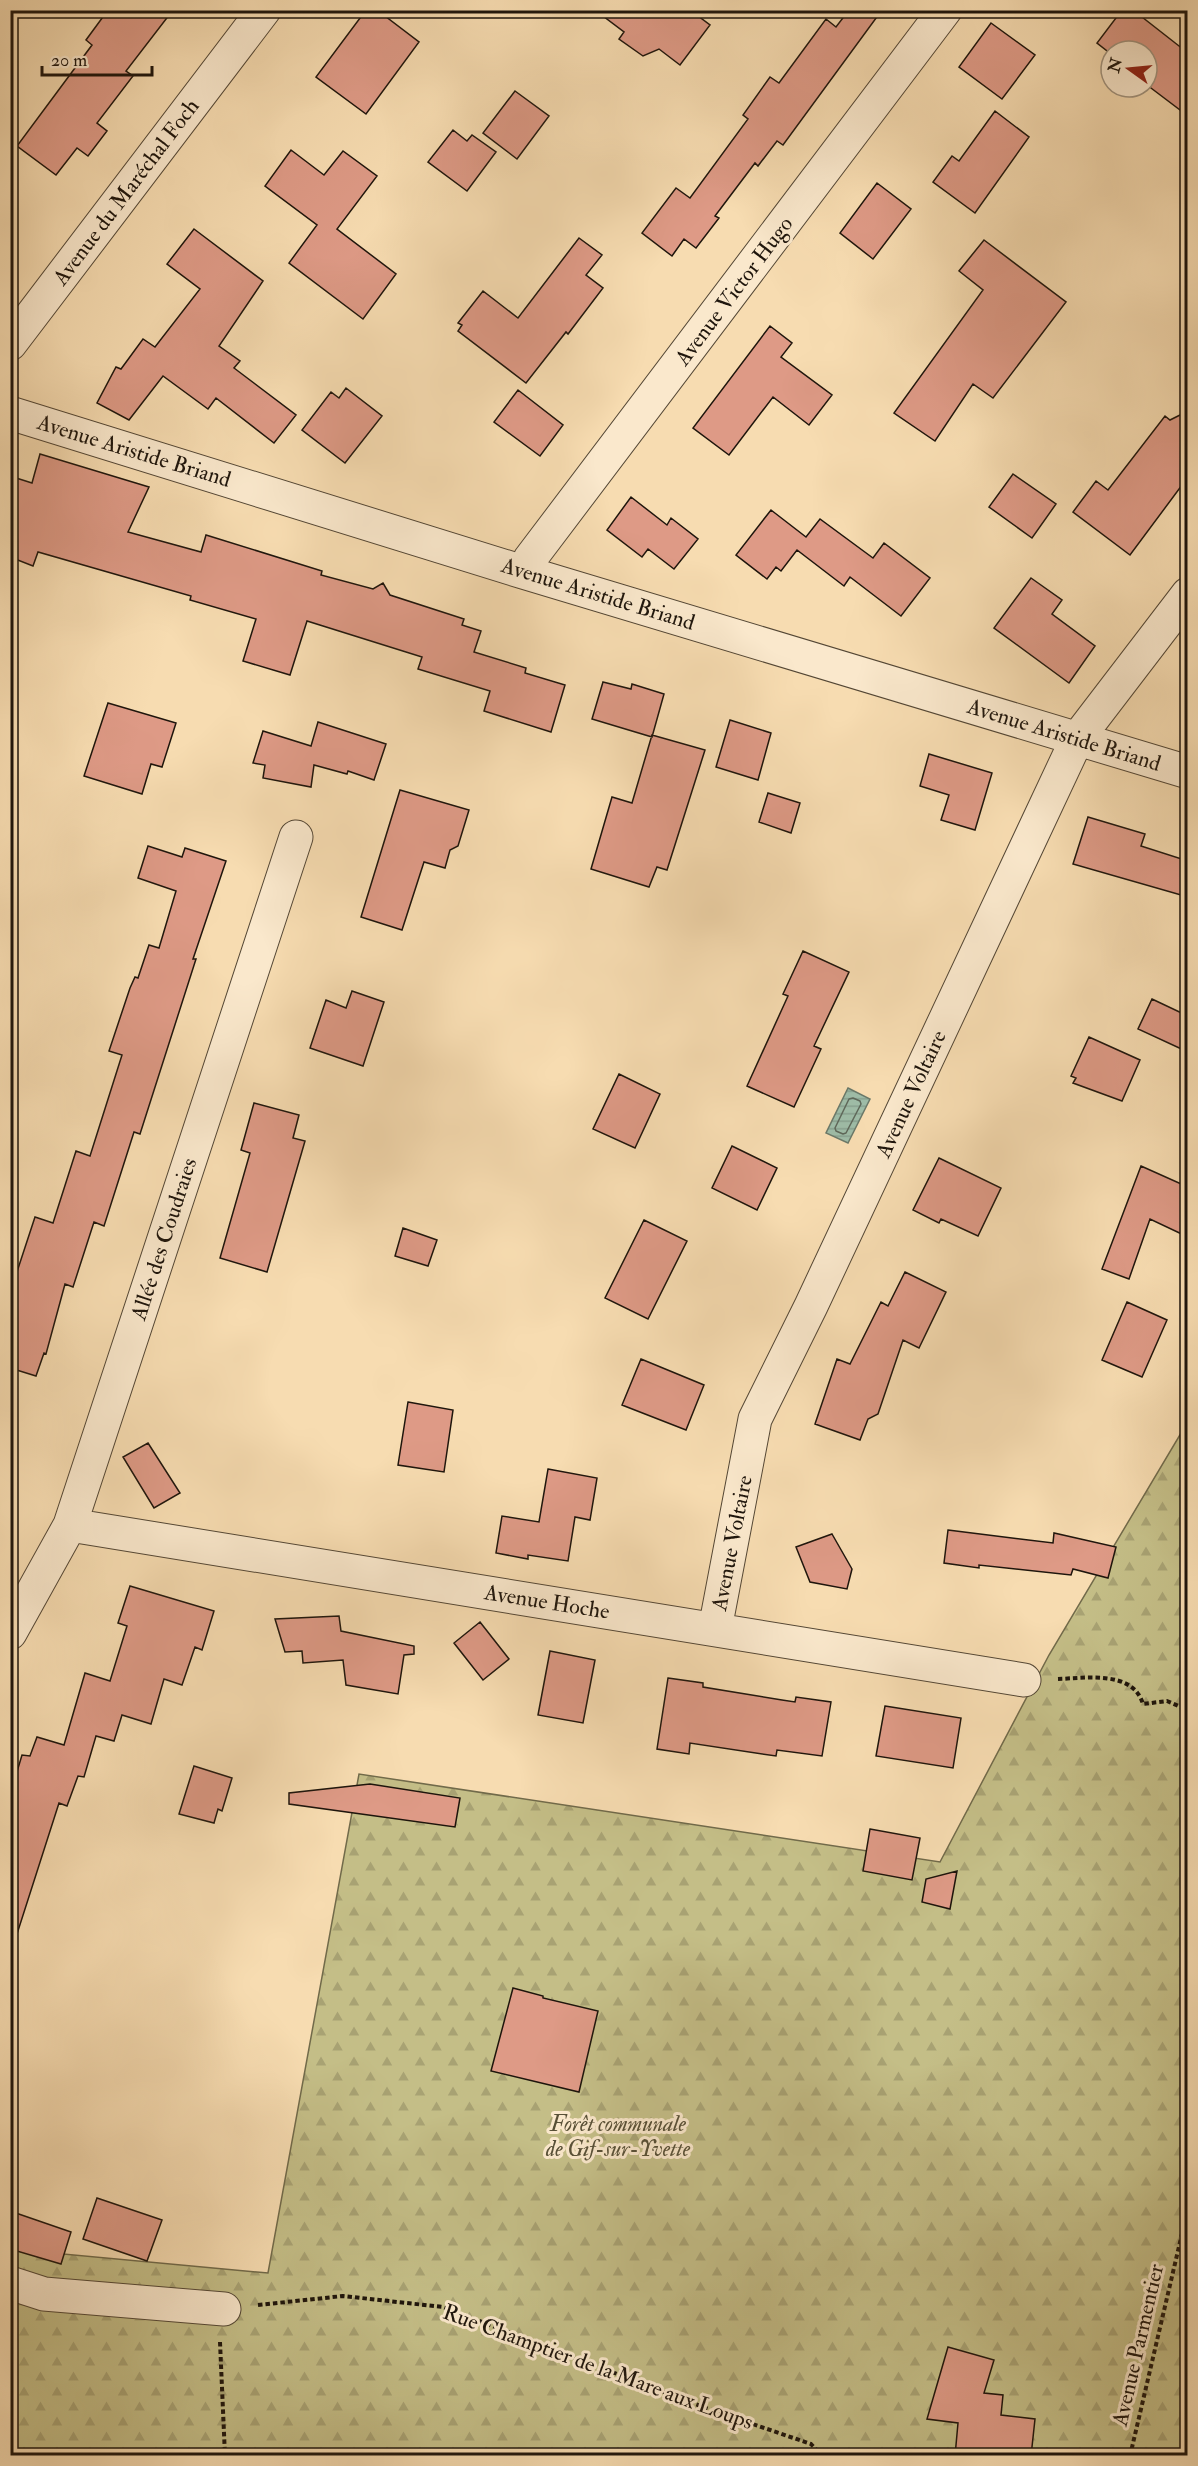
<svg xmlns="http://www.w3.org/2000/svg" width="1198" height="2466" font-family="'IM FELL Double Pica',serif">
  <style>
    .forest { fill: url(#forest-firs); stroke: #716a4a; stroke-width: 1.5 }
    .water { fill: url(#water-rules); stroke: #6b7969; stroke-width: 1.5 }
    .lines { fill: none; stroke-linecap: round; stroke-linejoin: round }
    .shore { stroke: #5e685a; stroke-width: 1.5 }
    .building { fill: #de9a86; stroke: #1e150c; stroke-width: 1.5 }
    .minor-casing { stroke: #544735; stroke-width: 35 }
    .path { stroke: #1e150c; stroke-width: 4; stroke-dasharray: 4.5 3; stroke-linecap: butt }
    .minor { stroke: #fae8cc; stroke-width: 33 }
    .labels { text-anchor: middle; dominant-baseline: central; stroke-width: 6; stroke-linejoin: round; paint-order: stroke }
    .street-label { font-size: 22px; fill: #1e150c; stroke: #fae8cc }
    .park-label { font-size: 22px; font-style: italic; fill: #585037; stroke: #fae8cc }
  </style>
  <defs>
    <pattern id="forest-firs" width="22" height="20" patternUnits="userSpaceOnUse" patternTransform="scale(1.5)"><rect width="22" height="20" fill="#c4be87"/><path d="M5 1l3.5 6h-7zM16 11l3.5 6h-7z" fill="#a8a273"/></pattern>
    <pattern id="water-rules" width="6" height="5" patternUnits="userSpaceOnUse" patternTransform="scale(1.5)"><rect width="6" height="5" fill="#9ebca7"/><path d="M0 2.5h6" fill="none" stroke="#88a18f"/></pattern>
  </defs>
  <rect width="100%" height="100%" fill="#f7dcb1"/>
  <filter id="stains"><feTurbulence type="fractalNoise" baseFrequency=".00333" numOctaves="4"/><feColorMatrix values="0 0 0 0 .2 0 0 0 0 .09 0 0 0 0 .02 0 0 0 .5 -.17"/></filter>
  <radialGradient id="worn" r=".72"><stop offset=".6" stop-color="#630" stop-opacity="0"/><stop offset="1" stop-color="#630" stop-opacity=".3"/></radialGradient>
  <path class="forest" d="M 1187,1423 L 1188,2438 L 1178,2455 L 11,2455 L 10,2249 L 268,2273 L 359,1774 L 940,1862 L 1049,1655 Z"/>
  <path class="water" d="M 848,1088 L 870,1099 L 848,1143 L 826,1133 Z"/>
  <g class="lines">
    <path class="shore" d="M 853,1098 L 860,1101 L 861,1104 L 846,1133 L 843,1134 L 836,1131 L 835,1128 L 849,1099 Z"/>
  </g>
  <path class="building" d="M 108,10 L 173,10 L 126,71 L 133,76 L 97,123 L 107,131 L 88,156 L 77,148 L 56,175 L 17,146 L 92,45 L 86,40 Z
    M 366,10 L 377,10 L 419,42 L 366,114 L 316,77 Z
    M 595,10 L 690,10 L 710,25 L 680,65 L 659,49 L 643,56 L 619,39 L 624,32 Z
    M 849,10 L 882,10 L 783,145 L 777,141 L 758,166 L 755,163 L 715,216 L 719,218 L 696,248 L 684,239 L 672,256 L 642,233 L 676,188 L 690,198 L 748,119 L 743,115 L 770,77 L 779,83 L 826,19 L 836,27 Z
    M 1122,10 L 1133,10 L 1188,53 L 1188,116 L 1147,85 L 1149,83 L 1147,81 L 1147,51 L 1111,51 L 1111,54 L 1097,43 Z
    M 991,23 L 1035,55 L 1002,99 L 959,67 Z
    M 515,91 L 549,116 L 517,159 L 483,133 Z
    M 995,111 L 1029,137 L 975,213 L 933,182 L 952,156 L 959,161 Z
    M 453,130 L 467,141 L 472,135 L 496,152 L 467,191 L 428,162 Z
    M 291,150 L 324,175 L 343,151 L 377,176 L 337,229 L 396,274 L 363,319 L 289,263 L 317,225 L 265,186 Z
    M 877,183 L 911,209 L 873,259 L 840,233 Z
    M 194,229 L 263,281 L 219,346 L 240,361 L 234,368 L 296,415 L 274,443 L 216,398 L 208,409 L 163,376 L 129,420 L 97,403 L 116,367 L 121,369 L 143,339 L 155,347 L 200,289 L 167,264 Z
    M 579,238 L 602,255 L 586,275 L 603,288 L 568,334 L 566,332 L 526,383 L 458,331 L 462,325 L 458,323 L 483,291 L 518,318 Z
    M 984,240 L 1066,302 L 993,398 L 973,384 L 935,441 L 894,413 L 983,290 L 959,271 Z
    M 770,326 L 792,343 L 781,357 L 832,395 L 809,425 L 773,397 L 729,455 L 693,428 Z
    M 346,388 L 382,416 L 345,463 L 302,430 L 331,392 L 339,398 Z
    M 518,390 L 563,425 L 540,456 L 494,422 Z
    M 1188,411 L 1188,477 L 1130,555 L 1073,512 L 1096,481 L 1108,490 L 1165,416 L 1170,420 Z
    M 40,454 L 149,487 L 128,532 L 201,552 L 206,535 L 322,571 L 321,575 L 373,589 L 383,583 L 390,595 L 464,619 L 462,625 L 481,631 L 474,652 L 526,668 L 525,673 L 565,685 L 551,732 L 484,711 L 490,691 L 418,669 L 422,657 L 307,621 L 290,675 L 243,661 L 256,619 L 190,600 L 191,596 L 38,552 L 33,566 L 10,557 L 10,476 L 32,483 Z
    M 1013,474 L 1056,504 L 1032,538 L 989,507 Z
    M 631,497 L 667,525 L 671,518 L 698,539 L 674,569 L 648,549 L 642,557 L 607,530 Z
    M 771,510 L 806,537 L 820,519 L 873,558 L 884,543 L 930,578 L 901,616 L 850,577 L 844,586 L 797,550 L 781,571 L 776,567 L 767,579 L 736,555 Z
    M 1031,578 L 1062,600 L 1052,614 L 1095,646 L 1069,683 L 994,628 Z
    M 603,682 L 631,689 L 632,684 L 664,694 L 652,737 L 592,719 Z
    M 108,703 L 176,723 L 162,767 L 151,764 L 142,794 L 84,776 Z
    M 730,720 L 771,733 L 758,780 L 716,767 Z
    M 318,722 L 386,744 L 374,780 L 348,771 L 347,774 L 314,765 L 311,787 L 263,778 L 265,765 L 253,763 L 263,731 L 311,746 Z
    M 652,735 L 705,750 L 667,870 L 657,867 L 649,887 L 591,869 L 612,797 L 632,803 Z
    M 929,754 L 992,773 L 975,830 L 941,820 L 949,795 L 920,786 Z
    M 400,790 L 469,810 L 458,846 L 450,850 L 445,868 L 424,862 L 402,930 L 361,917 Z
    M 768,793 L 800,803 L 791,833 L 759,822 Z
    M 1088,817 L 1145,834 L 1141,846 L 1188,861 L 1188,897 L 1073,864 Z
    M 148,846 L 182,857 L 185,848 L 226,861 L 193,959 L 196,959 L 140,1134 L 134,1132 L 104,1226 L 94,1222 L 73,1287 L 65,1284 L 46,1354 L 44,1353 L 36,1376 L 10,1368 L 10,1293 L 35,1217 L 53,1223 L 76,1151 L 90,1156 L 122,1055 L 109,1051 L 130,988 L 135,977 L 138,978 L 149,945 L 159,948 L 176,891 L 138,878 Z
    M 803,951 L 849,972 L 814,1046 L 821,1049 L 794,1107 L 747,1086 L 788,996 L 783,994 Z
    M 352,991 L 384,1002 L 363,1066 L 310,1048 L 326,1000 L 346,1008 Z
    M 1152,999 L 1188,1016 L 1188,1052 L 1138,1029 Z
    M 1089,1037 L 1140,1060 L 1122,1101 L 1073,1083 L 1076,1078 L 1071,1076 Z
    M 619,1074 L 660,1094 L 635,1148 L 593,1129 Z
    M 254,1103 L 299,1115 L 293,1138 L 305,1141 L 267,1272 L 220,1258 L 250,1153 L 241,1150 Z
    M 732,1146 L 777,1168 L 757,1210 L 712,1188 Z
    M 939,1158 L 1001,1188 L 978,1236 L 941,1219 L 939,1223 L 913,1210 Z
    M 1141,1166 L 1188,1187 L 1188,1237 L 1150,1219 L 1129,1279 L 1102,1269 Z
    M 644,1220 L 687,1241 L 648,1319 L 605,1298 Z
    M 403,1228 L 437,1240 L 428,1266 L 395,1256 Z
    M 905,1272 L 946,1292 L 919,1348 L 903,1340 L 878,1414 L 868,1419 L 860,1440 L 815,1424 L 837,1359 L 850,1364 L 881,1302 L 888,1306 Z
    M 1127,1302 L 1167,1320 L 1142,1377 L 1102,1360 Z
    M 641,1359 L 704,1385 L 686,1430 L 622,1405 Z
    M 408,1402 L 453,1410 L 444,1472 L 398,1465 Z
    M 148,1443 L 180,1493 L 154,1508 L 123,1457 Z
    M 548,1469 L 597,1478 L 590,1520 L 575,1517 L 568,1561 L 528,1555 L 528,1559 L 496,1553 L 502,1516 L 539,1522 Z
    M 948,1530 L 1053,1543 L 1054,1533 L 1116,1547 L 1108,1578 L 1073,1569 L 1071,1575 L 979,1565 L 979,1568 L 944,1563 Z
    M 832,1534 L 852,1569 L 847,1589 L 810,1582 L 796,1547 Z
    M 130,1586 L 214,1611 L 202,1650 L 195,1647 L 182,1685 L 164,1679 L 151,1724 L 122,1715 L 114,1741 L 96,1736 L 84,1777 L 78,1776 L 67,1806 L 59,1803 L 17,1934 L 10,1933 L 10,1795 L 22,1755 L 30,1756 L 37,1737 L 64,1745 L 85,1673 L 110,1681 L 127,1626 L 118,1623 Z
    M 339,1616 L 341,1631 L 414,1646 L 414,1654 L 404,1655 L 398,1694 L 346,1685 L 343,1660 L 303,1663 L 302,1651 L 285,1652 L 275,1619 Z
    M 480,1622 L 509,1659 L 483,1680 L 454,1643 Z
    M 550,1651 L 595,1660 L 583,1723 L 538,1715 Z
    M 668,1678 L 703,1683 L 703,1687 L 782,1700 L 795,1702 L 796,1697 L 831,1702 L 822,1756 L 777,1750 L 776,1756 L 690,1743 L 689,1754 L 657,1749 Z
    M 885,1706 L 961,1718 L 953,1768 L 876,1756 Z
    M 194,1766 L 232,1778 L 222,1811 L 218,1809 L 214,1823 L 179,1814 Z
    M 370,1784 L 460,1798 L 455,1827 L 289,1804 L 289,1793 Z
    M 870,1829 L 920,1838 L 912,1880 L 863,1871 Z
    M 957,1871 L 950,1909 L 922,1902 L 926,1879 Z
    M 513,1988 L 543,1996 L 543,1998 L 598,2011 L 579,2092 L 491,2071 Z
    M 97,2198 L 162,2220 L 147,2261 L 83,2239 Z
    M 10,2211 L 71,2232 L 61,2264 L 10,2249 Z
    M 948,2347 L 994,2360 L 984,2393 L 1003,2395 L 1001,2415 L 1035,2419 L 1031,2456 L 955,2456 L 958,2423 L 927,2419 Z"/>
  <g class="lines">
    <defs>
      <path id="minor" d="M 10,344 L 264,10
        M 10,413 L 523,572 L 1188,772
        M 523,572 L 530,559 L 945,10
        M 70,1525 L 1024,1680
        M 715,1629 L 755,1419 L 811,1306 L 1077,739 L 1188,594
        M 10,1633 L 70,1525 L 296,837
        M 10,2283 L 44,2294 L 224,2309"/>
    </defs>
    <use href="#minor" class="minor-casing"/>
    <path class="path" d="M 1058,1679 C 1086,1678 1133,1670 1143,1704 L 1167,1701 L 1188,1710
      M 258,2305 L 343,2296 L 443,2307 L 703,2407 L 811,2444 L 822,2456
      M 220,2342 L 225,2456
      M 1130,2456 L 1188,2208"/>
    <use href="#minor" class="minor"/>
  </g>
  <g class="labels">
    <g class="street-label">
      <text transform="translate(126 192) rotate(-53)">Avenue du Maréchal Foch</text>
      <text transform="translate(734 291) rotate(-53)">Avenue Victor Hugo</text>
      <text transform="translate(134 451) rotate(17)">Avenue Aristide Briand</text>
      <text transform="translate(598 594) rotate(17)">Avenue Aristide Briand</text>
      <text transform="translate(1064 735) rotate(17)">Avenue Aristide Briand</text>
      <text transform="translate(911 1094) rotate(-65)">Avenue Voltaire</text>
      <text transform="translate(164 1239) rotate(-72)">Allée des Coudraies</text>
      <text transform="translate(732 1543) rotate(-79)">Avenue Voltaire</text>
      <text transform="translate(547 1602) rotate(9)">Avenue Hoche</text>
      <text transform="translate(1138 2345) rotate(-77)">Avenue Parmentier</text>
      <text transform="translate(598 2367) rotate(20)">Rue Champtier de la Mare aux Loups</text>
    </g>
    <g class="park-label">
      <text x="618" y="2124">Forêt communale<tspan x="618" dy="25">de Gif-sur-Yvette</tspan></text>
    </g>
  </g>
  <rect width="1198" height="2466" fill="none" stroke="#f7dcb1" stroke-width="36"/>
  <rect x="12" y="12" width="1174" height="2442" fill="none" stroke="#1e150c" stroke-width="3"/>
  <rect x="18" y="18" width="1162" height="2430" fill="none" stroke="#1e150c" stroke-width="1.5"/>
  <g transform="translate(1129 69) rotate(285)"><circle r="28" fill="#fae8cc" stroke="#a2947f" stroke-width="1.5"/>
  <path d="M0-4.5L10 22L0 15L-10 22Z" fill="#8f2418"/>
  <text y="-9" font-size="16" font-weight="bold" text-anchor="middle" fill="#1e150c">N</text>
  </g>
  <path d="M42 66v9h110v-9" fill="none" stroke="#1e150c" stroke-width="3"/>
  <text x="51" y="66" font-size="18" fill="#1e150c" stroke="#fae8cc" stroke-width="4.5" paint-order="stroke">20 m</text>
  <rect width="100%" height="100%" filter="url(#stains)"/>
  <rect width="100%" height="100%" fill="url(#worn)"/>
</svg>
